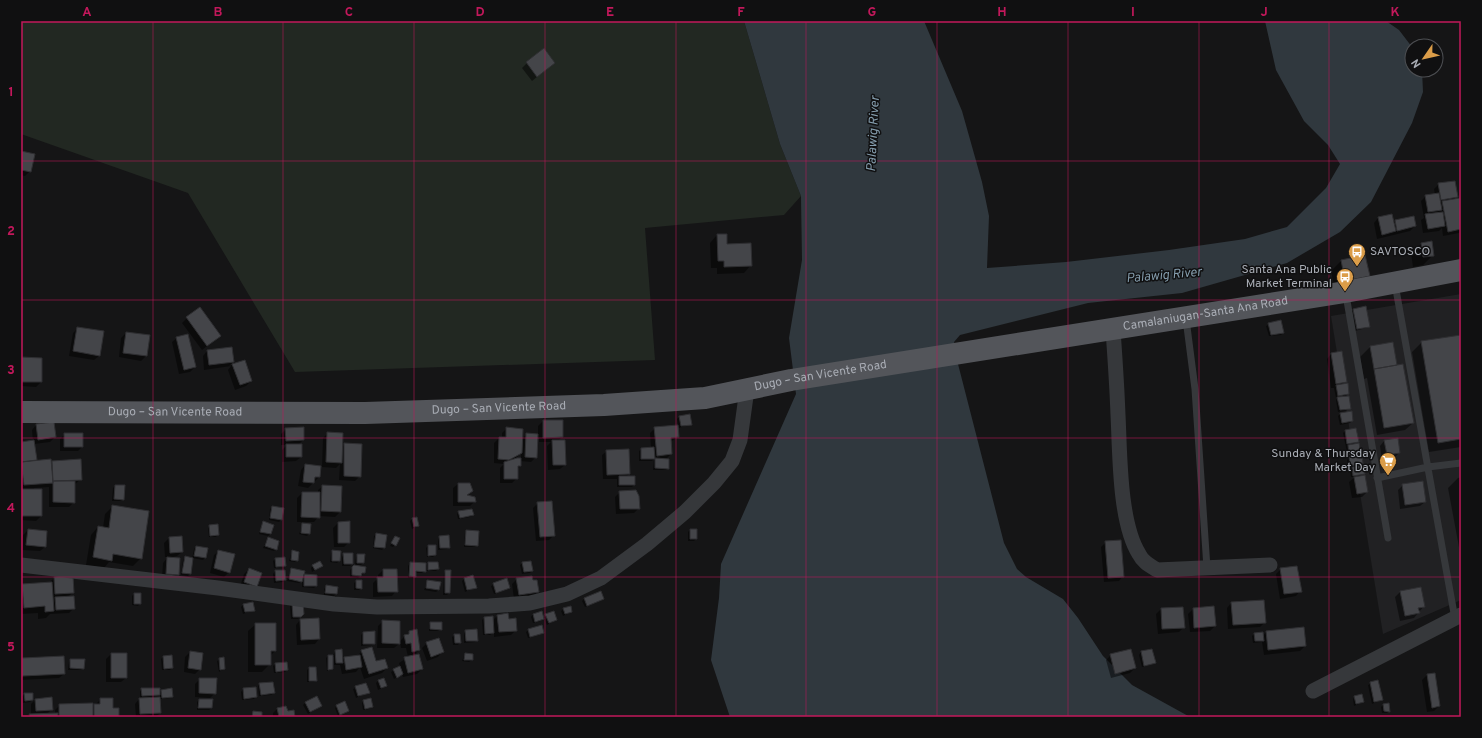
<svg xmlns="http://www.w3.org/2000/svg" width="1482" height="738" font-family="Overpass,sans-serif">
  <style>
    .built { fill: #212123 }
    .green { fill: #222822 }
    .water { fill: #30383e }
    .shadow { fill: #0007; fill-rule: evenodd }
    .building { fill: #444549; stroke: #2f2f32 }
    .lines { fill: none; stroke-linecap: round; stroke-linejoin: round }
    .lane { stroke: #36383b; stroke-width: 7 }
    .street { stroke: #36383b; stroke-width: 15 }
    .primary { stroke: #53555a; stroke-width: 22 }
    .grid { fill: none; stroke: #c2185b; stroke-width: 1; stroke-opacity: 0.55 }
    .labels { text-anchor: middle; dominant-baseline: central; stroke-width: 3; stroke-linejoin: round; paint-order: stroke }
    .poi-label { font-size: 12px; fill: #a9adb5; stroke: #101011; text-anchor: end }
    .street-label { font-size: 12px; fill: #a9adb5; stroke: #101011 }
    .water-label { font-size: 13px; font-style: italic; fill: #849cac; stroke: #101011 }
    .neatline { fill: none; stroke: #c2185b; stroke-width: 1.5 }
    .grid-label { font-size: 13px; text-anchor: middle; font-weight: bold; fill: #c2185b }
  </style>
  <rect width="100%" height="100%" fill="#151516"/>
  <path class="built" d="M 1461,294 L 1461,600 L 1383,634 L 1331,316 Z"/>
  <path class="green" d="M 21,21 L 744,21 L 780,144 L 801,196 L 784,215 L 645,228 L 655,360 L 295,372 L 188,193 L 21,134 Z"/>
  <path class="water" d="M 744,21 L 924,21 L 962,111 L 982,182 L 989,216 L 987,268 L 1066,262 L 1169,250 L 1245,239 L 1287,227 L 1326,188 L 1340,164 L 1328,145 L 1304,121 L 1276,70 L 1265,21 L 1386,21 L 1399,30 L 1412,47 L 1412,70 L 1422,70 L 1423,92 L 1412,123 L 1371,202 L 1340,232 L 1287,263 L 1182,293 L 1088,303 L 960,335 L 954,342 L 958,364 L 1004,543 L 1017,569 L 1026,577 L 1063,599 L 1078,618 L 1103,656 L 1132,685 L 1190,717 L 730,717 L 711,660 L 719,598 L 721,564 L 796,394 L 789,338 L 802,260 L 801,196 L 780,144 Z"/>
  <path class="shadow" d="M 527,63 L 554,63 L 532,81 L 522,68 Z
    M 21,152 L 30,171 L 25,176 L 21,175 Z
    M 1439,184 L 1457,196 L 1454,200 L 1459,199 L 1461,212 L 1461,231 L 1459,233 L 1443,236 L 1442,228 L 1439,231 L 1423,233 L 1421,220 L 1424,218 L 1421,201 L 1426,196 L 1435,195 L 1434,189 Z
    M 1378,218 L 1393,223 L 1396,221 L 1415,226 L 1410,231 L 1377,239 L 1374,223 Z
    M 717,235 L 726,246 L 751,265 L 744,273 L 717,274 L 717,268 L 711,268 L 710,243 Z
    M 1421,244 L 1433,255 L 1423,265 L 1413,267 L 1411,253 Z
    M 1341,261 L 1369,276 L 1359,286 L 1335,290 L 1331,271 Z
    M 1353,310 L 1369,326 L 1366,328 L 1355,331 L 1351,312 Z
    M 187,318 L 220,336 L 202,350 L 182,323 Z
    M 1280,321 L 1283,333 L 1281,335 L 1269,336 L 1266,326 Z
    M 78,328 L 99,356 L 94,360 L 69,356 L 73,333 Z
    M 126,333 L 146,356 L 141,361 L 119,357 L 121,338 Z
    M 1461,336 L 1461,447 L 1429,452 L 1412,352 L 1422,342 Z
    M 177,338 L 195,367 L 190,372 L 179,374 L 172,342 Z
    M 1370,347 L 1396,365 L 1394,367 L 1413,423 L 1405,430 L 1377,435 L 1367,378 L 1364,379 L 1360,357 Z
    M 207,351 L 233,362 L 229,366 L 244,361 L 251,381 L 246,386 L 235,390 L 228,370 L 231,366 L 204,370 L 203,356 Z
    M 1331,354 L 1346,382 L 1343,385 L 1348,394 L 1345,397 L 1350,408 L 1347,410 L 1338,412 L 1336,400 L 1339,397 L 1336,398 L 1334,388 L 1331,388 L 1327,359 Z
    M 21,358 L 41,382 L 36,387 L 21,386 Z
    M 1340,414 L 1352,421 L 1350,423 L 1340,425 L 1338,416 Z
    M 679,417 L 691,424 L 679,428 L 677,419 Z
    M 543,421 L 562,437 L 558,441 L 565,465 L 560,469 L 548,470 L 547,446 L 551,442 L 539,442 L 539,438 L 537,438 L 536,457 L 531,462 L 520,461 L 520,466 L 517,470 L 517,478 L 512,483 L 500,483 L 500,468 L 504,464 L 494,463 L 494,443 L 499,438 L 502,438 L 502,433 L 507,428 L 522,439 L 526,435 L 538,435 L 538,426 ZM 521,453 L 521,459 L 510,461 L 516,458 Z
    M 36,425 L 55,437 L 50,442 L 34,444 L 36,461 L 51,464 L 53,462 L 81,479 L 74,485 L 74,502 L 69,507 L 49,507 L 49,487 L 34,488 L 41,516 L 36,521 L 21,520 L 21,443 L 33,442 L 32,430 Z
    M 655,428 L 678,437 L 670,442 L 671,454 L 666,459 L 668,468 L 666,470 L 653,470 L 654,459 L 652,461 L 639,461 L 639,451 L 642,449 L 651,448 L 650,433 Z
    M 286,429 L 303,440 L 298,445 L 301,457 L 296,461 L 282,462 L 282,450 L 287,445 L 281,445 L 281,434 Z
    M 1356,429 L 1360,453 L 1357,456 L 1362,464 L 1359,467 L 1364,474 L 1361,476 L 1367,492 L 1362,497 L 1352,498 L 1349,482 L 1355,477 L 1351,477 L 1350,470 L 1353,467 L 1349,468 L 1347,460 L 1350,457 L 1348,457 L 1343,433 L 1345,431 Z
    M 328,433 L 342,447 L 345,444 L 360,476 L 355,481 L 339,480 L 340,464 L 336,468 L 322,467 L 323,438 Z
    M 65,434 L 82,447 L 78,451 L 60,451 L 60,439 Z
    M 1384,441 L 1399,453 L 1394,458 L 1382,460 L 1380,446 Z
    M 607,451 L 629,474 L 626,477 L 634,485 L 632,487 L 617,487 L 617,479 L 603,479 L 602,455 Z
    M 305,465 L 319,477 L 308,488 L 298,486 L 301,470 Z
    M 1461,477 L 1461,558 L 1448,488 L 1458,478 Z
    M 458,484 L 472,491 L 466,496 L 475,501 L 470,506 L 453,506 L 453,488 Z
    M 1403,485 L 1425,502 L 1420,506 L 1400,509 L 1398,490 Z
    M 115,486 L 123,499 L 121,501 L 112,501 L 113,488 Z
    M 323,486 L 341,487 L 340,512 L 335,517 L 319,516 L 314,522 L 297,522 L 297,498 L 302,493 L 318,493 L 318,490 Z
    M 620,492 L 639,508 L 634,513 L 616,514 L 615,497 Z
    M 538,503 L 554,535 L 549,540 L 536,541 L 533,508 Z
    M 113,506 L 141,558 L 133,566 L 109,562 L 104,568 L 86,565 L 91,535 L 98,527 L 103,528 L 105,514 Z
    M 273,507 L 282,519 L 279,522 L 269,520 L 270,509 Z
    M 459,512 L 473,515 L 470,517 L 458,519 L 457,514 Z
    M 412,519 L 418,526 L 412,529 L 410,521 Z
    M 263,523 L 271,534 L 268,536 L 259,534 Z
    M 338,523 L 349,542 L 344,547 L 334,547 L 333,528 Z
    M 303,524 L 309,534 L 307,536 L 299,534 Z
    M 210,526 L 218,534 L 216,537 L 209,537 L 208,528 Z
    M 28,530 L 45,547 L 40,551 L 22,550 L 23,535 Z
    M 690,530 L 696,539 L 694,541 L 688,541 L 688,532 Z
    M 467,531 L 477,545 L 475,547 L 464,547 L 465,533 Z
    M 377,534 L 384,548 L 382,550 L 373,548 L 374,536 Z
    M 440,537 L 449,547 L 447,549 L 438,550 L 438,539 Z
    M 169,538 L 182,552 L 177,556 L 172,557 L 178,574 L 173,579 L 162,578 L 163,563 L 168,557 L 165,557 L 164,543 Z
    M 268,538 L 276,549 L 274,551 L 263,548 Z
    M 394,539 L 395,545 L 393,547 L 390,546 Z
    M 1106,542 L 1123,576 L 1119,581 L 1104,582 L 1101,547 Z
    M 428,546 L 435,555 L 433,557 L 427,557 L 426,548 Z
    M 196,547 L 206,549 L 205,558 L 203,560 L 192,558 L 190,574 L 188,576 L 181,575 L 183,560 L 185,558 L 192,559 L 194,549 Z
    M 219,551 L 229,572 L 224,577 L 210,573 L 214,555 Z
    M 292,551 L 297,560 L 295,562 L 289,561 Z
    M 333,551 L 339,561 L 337,563 L 330,562 L 331,553 Z
    M 344,554 L 352,564 L 350,566 L 342,566 L 342,557 Z
    M 358,555 L 363,563 L 361,565 L 355,565 L 356,557 Z
    M 275,559 L 284,565 L 282,567 L 274,568 L 273,561 Z
    M 410,563 L 425,567 L 428,563 L 438,569 L 436,571 L 426,571 L 426,570 L 422,573 L 415,573 L 413,578 L 408,578 L 408,566 Z
    M 523,563 L 532,571 L 530,573 L 522,574 L 520,565 Z
    M 313,566 L 321,566 L 312,572 L 311,568 Z
    M 352,568 L 365,568 L 364,573 L 358,578 L 350,577 L 350,570 Z
    M 249,569 L 257,586 L 240,587 L 244,574 Z
    M 291,569 L 302,577 L 305,575 L 316,576 L 316,586 L 314,588 L 302,587 L 302,580 L 299,583 L 287,581 Z
    M 1281,569 L 1300,591 L 1296,596 L 1280,599 L 1276,574 Z
    M 383,570 L 396,570 L 396,591 L 392,596 L 373,597 L 373,583 L 378,578 L 378,575 Z
    M 275,571 L 285,580 L 283,582 L 274,583 L 273,574 Z
    M 446,571 L 449,593 L 447,595 L 443,595 L 444,573 Z
    M 54,578 L 73,592 L 68,597 L 74,608 L 69,613 L 50,614 L 46,618 L 38,619 L 38,613 L 21,614 L 21,586 L 23,585 L 49,583 Z
    M 464,579 L 476,587 L 465,592 L 462,581 Z
    M 506,579 L 509,588 L 494,594 L 491,586 Z
    M 517,579 L 532,581 L 538,591 L 533,596 L 514,599 L 512,584 Z
    M 357,581 L 361,588 L 359,590 L 354,590 L 354,583 Z
    M 428,581 L 439,590 L 436,592 L 424,590 Z
    M 326,587 L 336,594 L 334,596 L 324,595 L 324,589 Z
    M 1400,592 L 1424,606 L 1414,618 L 1400,621 L 1395,597 Z
    M 134,594 L 140,603 L 138,606 L 132,605 L 132,596 Z
    M 603,598 L 585,607 L 582,601 L 584,599 Z
    M 1231,603 L 1265,622 L 1260,627 L 1228,629 L 1227,608 Z
    M 293,604 L 303,614 L 298,619 L 291,619 L 290,606 Z
    M 243,605 L 254,610 L 243,614 L 241,607 Z
    M 1182,608 L 1184,627 L 1179,632 L 1158,634 L 1156,614 L 1161,609 Z
    M 564,609 L 571,612 L 563,616 L 561,611 Z
    M 1193,609 L 1215,626 L 1210,631 L 1190,632 L 1188,614 Z
    M 533,614 L 543,619 L 546,615 L 556,620 L 547,625 L 544,618 L 540,621 L 533,623 L 531,617 Z
    M 497,616 L 508,620 L 516,630 L 511,635 L 494,637 L 494,632 L 490,635 L 483,635 L 482,620 L 484,618 L 492,617 L 492,621 Z
    M 300,620 L 319,639 L 315,644 L 297,645 L 296,625 Z
    M 383,621 L 399,644 L 394,648 L 377,648 L 378,626 Z
    M 431,623 L 441,629 L 438,631 L 429,631 L 429,625 Z
    M 256,624 L 275,651 L 270,656 L 270,664 L 262,672 L 248,672 L 248,631 Z
    M 529,630 L 542,633 L 528,638 L 526,632 Z
    M 466,631 L 477,640 L 475,642 L 464,643 L 464,633 Z
    M 409,632 L 419,650 L 413,656 L 422,669 L 417,674 L 403,677 L 402,674 L 394,679 L 391,672 L 400,667 L 399,663 L 408,657 L 406,648 L 401,648 L 400,641 Z
    M 1266,632 L 1305,646 L 1300,651 L 1264,655 L 1262,642 L 1253,643 L 1252,636 L 1254,634 L 1263,636 Z
    M 363,633 L 374,643 L 372,645 L 361,646 L 361,635 Z
    M 455,635 L 460,642 L 458,645 L 453,645 L 452,637 Z
    M 427,643 L 442,652 L 438,657 L 427,661 L 422,648 Z
    M 335,651 L 342,661 L 345,658 L 356,657 L 362,651 L 375,663 L 387,668 L 382,673 L 364,679 L 360,667 L 356,672 L 342,674 L 340,665 L 334,665 L 334,657 L 332,657 L 332,669 L 327,671 L 326,658 L 328,656 L 333,656 Z
    M 190,652 L 200,669 L 195,674 L 184,672 L 185,657 Z
    M 1141,652 L 1155,663 L 1142,667 L 1139,655 Z
    M 111,654 L 126,678 L 121,682 L 106,682 L 106,659 Z
    M 465,654 L 472,660 L 469,662 L 462,661 Z
    M 1111,655 L 1135,668 L 1130,673 L 1111,678 L 1106,660 Z
    M 163,657 L 172,668 L 170,670 L 162,670 L 161,659 Z
    M 223,658 L 224,669 L 219,672 L 217,661 Z
    M 22,659 L 64,674 L 59,678 L 21,680 Z
    M 71,660 L 83,668 L 81,670 L 68,670 L 69,662 Z
    M 275,664 L 287,670 L 285,672 L 274,673 L 273,666 Z
    M 309,668 L 316,680 L 314,682 L 307,682 L 307,670 Z
    M 1434,674 L 1439,706 L 1434,711 L 1427,712 L 1422,680 L 1427,675 Z
    M 200,679 L 215,693 L 210,698 L 195,697 L 195,684 Z
    M 378,681 L 386,686 L 378,690 L 376,683 Z
    M 1378,681 L 1381,700 L 1372,704 L 1368,685 Z
    M 260,684 L 274,693 L 271,695 L 259,696 L 258,686 Z
    M 366,684 L 368,692 L 356,698 L 353,689 Z
    M 142,689 L 159,693 L 161,690 L 172,696 L 170,698 L 159,699 L 160,713 L 156,717 L 136,717 L 135,704 L 140,698 L 140,691 Z
    M 243,689 L 256,696 L 254,699 L 242,700 L 241,692 Z
    M 24,694 L 32,700 L 30,702 L 23,703 L 22,696 Z
    M 1355,697 L 1363,702 L 1354,706 L 1353,699 Z
    M 101,699 L 118,717 L 27,717 L 31,715 L 31,704 L 35,700 L 51,710 L 47,714 L 55,714 L 55,710 L 60,705 L 92,708 Z
    M 199,700 L 212,708 L 209,710 L 197,710 L 197,702 Z
    M 364,701 L 372,707 L 369,709 L 363,710 L 362,703 Z
    M 305,703 L 321,706 L 308,714 L 303,705 Z
    M 1383,705 L 1389,711 L 1387,713 L 1382,713 L 1381,707 Z
    M 337,706 L 348,711 L 338,716 L 335,708 Z
    M 277,709 L 287,712 L 294,717 L 273,717 L 273,713 Z"/>
  <path class="building" d="M 544,48 L 555,63 L 537,77 L 526,62 Z
    M 21,151 L 35,154 L 31,172 L 21,170 Z
    M 1455,181 L 1458,197 L 1441,200 L 1438,183 Z
    M 1439,193 L 1442,210 L 1428,212 L 1425,195 Z
    M 1460,198 L 1461,229 L 1448,232 L 1442,201 Z
    M 1443,212 L 1445,226 L 1428,229 L 1425,214 Z
    M 1392,214 L 1396,231 L 1382,235 L 1378,217 Z
    M 1414,216 L 1416,226 L 1397,231 L 1395,220 Z
    M 717,234 L 727,234 L 727,244 L 751,243 L 752,266 L 724,267 L 724,261 L 718,261 Z
    M 1432,241 L 1434,256 L 1423,257 L 1421,243 Z
    M 1365,255 L 1370,276 L 1345,281 L 1341,260 Z
    M 1366,306 L 1370,327 L 1357,329 L 1353,309 Z
    M 200,307 L 221,336 L 207,346 L 186,317 Z
    M 1281,320 L 1284,333 L 1271,335 L 1268,323 Z
    M 77,327 L 104,331 L 100,356 L 73,351 Z
    M 126,332 L 150,335 L 147,356 L 123,353 Z
    M 188,334 L 196,367 L 184,370 L 176,337 Z
    M 1461,335 L 1461,439 L 1438,443 L 1421,341 Z
    M 1393,342 L 1397,365 L 1374,369 L 1370,346 Z
    M 232,347 L 234,362 L 209,365 L 207,350 Z
    M 1342,351 L 1347,382 L 1336,384 L 1331,353 Z
    M 21,357 L 42,358 L 42,382 L 21,382 Z
    M 245,360 L 252,381 L 240,385 L 232,364 Z
    M 1403,364 L 1414,423 L 1384,428 L 1374,369 Z
    M 1348,383 L 1349,394 L 1338,396 L 1336,385 Z
    M 1349,396 L 1351,409 L 1340,410 L 1337,397 Z
    M 1352,411 L 1353,421 L 1342,423 L 1340,413 Z
    M 690,414 L 692,425 L 681,426 L 679,416 Z
    M 543,420 L 563,420 L 563,437 L 543,438 Z
    M 54,422 L 56,437 L 38,440 L 36,424 Z
    M 678,425 L 679,437 L 671,438 L 672,454 L 657,456 L 654,427 Z
    M 304,427 L 304,440 L 286,441 L 285,428 Z
    M 506,427 L 523,429 L 522,453 L 509,460 L 498,459 L 499,437 L 506,437 Z
    M 1356,428 L 1359,442 L 1347,444 L 1345,430 Z
    M 327,432 L 343,433 L 342,463 L 326,462 Z
    M 64,433 L 83,433 L 83,447 L 64,447 Z
    M 526,433 L 538,434 L 537,458 L 525,457 Z
    M 1398,438 L 1400,453 L 1387,455 L 1384,440 Z
    M 34,440 L 37,460 L 21,462 L 21,442 Z
    M 552,440 L 565,440 L 566,465 L 553,465 Z
    M 344,443 L 362,444 L 361,477 L 344,476 Z
    M 1359,443 L 1361,454 L 1349,455 L 1348,445 Z
    M 286,444 L 302,444 L 302,457 L 286,457 Z
    M 654,447 L 655,459 L 641,459 L 641,448 Z
    M 629,449 L 630,474 L 607,475 L 606,450 Z
    M 1362,455 L 1363,464 L 1350,466 L 1349,457 Z
    M 517,458 L 521,458 L 521,466 L 518,466 L 518,479 L 504,479 L 504,462 Z
    M 655,458 L 669,459 L 669,469 L 655,468 Z
    M 51,459 L 53,483 L 24,485 L 21,462 Z
    M 81,459 L 82,480 L 53,481 L 52,461 Z
    M 305,464 L 321,466 L 320,477 L 315,477 L 314,483 L 303,482 Z
    M 1364,465 L 1365,474 L 1353,476 L 1352,467 Z
    M 1365,475 L 1368,492 L 1357,494 L 1354,477 Z
    M 619,476 L 635,476 L 635,485 L 619,485 Z
    M 53,481 L 75,481 L 75,503 L 53,502 Z
    M 1423,481 L 1426,502 L 1405,505 L 1402,484 Z
    M 458,483 L 470,483 L 473,491 L 467,495 L 475,497 L 476,502 L 458,502 Z
    M 115,485 L 125,485 L 124,500 L 114,499 Z
    M 322,485 L 342,486 L 341,512 L 321,511 Z
    M 21,489 L 42,489 L 42,516 L 21,516 Z
    M 636,490 L 639,496 L 640,509 L 620,509 L 619,491 Z
    M 302,492 L 320,492 L 320,518 L 301,517 Z
    M 552,501 L 555,536 L 540,537 L 537,502 Z
    M 112,505 L 149,511 L 142,559 L 113,554 L 112,561 L 93,557 L 98,526 L 109,528 Z
    M 272,506 L 284,508 L 282,520 L 270,518 Z
    M 472,509 L 474,515 L 460,518 L 458,511 Z
    M 417,517 L 419,526 L 414,527 L 412,518 Z
    M 263,521 L 274,525 L 271,534 L 260,532 Z
    M 350,521 L 350,543 L 338,543 L 338,522 Z
    M 302,523 L 311,524 L 310,534 L 301,533 Z
    M 218,524 L 219,535 L 210,536 L 209,525 Z
    M 28,529 L 47,531 L 46,547 L 26,545 Z
    M 690,529 L 697,529 L 697,539 L 690,539 Z
    M 466,530 L 479,531 L 478,546 L 465,545 Z
    M 376,533 L 387,535 L 385,548 L 374,547 Z
    M 449,535 L 450,548 L 440,548 L 439,536 Z
    M 182,536 L 183,552 L 170,553 L 169,537 Z
    M 395,536 L 400,538 L 396,546 L 391,543 Z
    M 268,537 L 279,541 L 277,550 L 265,546 Z
    M 1121,540 L 1124,577 L 1108,578 L 1105,541 Z
    M 428,545 L 436,545 L 436,555 L 428,556 Z
    M 196,546 L 208,548 L 206,558 L 194,556 Z
    M 218,550 L 235,554 L 230,573 L 214,568 Z
    M 292,550 L 299,552 L 298,561 L 291,560 Z
    M 332,550 L 341,551 L 340,561 L 332,561 Z
    M 343,553 L 353,553 L 353,564 L 344,564 Z
    M 357,554 L 365,554 L 364,563 L 357,563 Z
    M 185,556 L 193,558 L 191,574 L 182,573 Z
    M 167,557 L 180,558 L 179,575 L 166,574 Z
    M 285,557 L 286,566 L 276,567 L 275,558 Z
    M 320,561 L 323,566 L 315,570 L 312,565 Z
    M 531,561 L 533,571 L 524,572 L 522,562 Z
    M 410,562 L 426,563 L 426,572 L 416,571 L 416,577 L 409,576 Z
    M 428,562 L 438,562 L 439,569 L 428,570 Z
    M 354,565 L 366,567 L 365,573 L 362,573 L 361,576 L 352,575 L 352,567 Z
    M 1297,566 L 1302,592 L 1284,594 L 1280,568 Z
    M 249,568 L 262,573 L 257,587 L 244,582 Z
    M 291,568 L 305,571 L 302,582 L 289,579 Z
    M 383,569 L 397,569 L 398,592 L 378,592 L 377,577 L 383,577 Z
    M 275,570 L 285,570 L 286,580 L 276,581 Z
    M 445,570 L 451,570 L 450,593 L 445,593 Z
    M 304,574 L 317,575 L 317,586 L 304,586 Z
    M 473,575 L 477,588 L 467,590 L 464,578 Z
    M 73,576 L 74,593 L 55,594 L 54,577 Z
    M 532,576 L 533,580 L 537,580 L 539,592 L 519,595 L 516,578 Z
    M 507,578 L 510,588 L 496,593 L 493,583 Z
    M 356,580 L 362,580 L 362,589 L 356,588 Z
    M 427,580 L 441,582 L 439,590 L 426,588 Z
    M 52,582 L 54,611 L 45,612 L 45,606 L 24,608 L 22,584 Z
    M 326,585 L 338,587 L 337,594 L 325,593 Z
    M 1421,587 L 1425,607 L 1418,608 L 1420,613 L 1405,616 L 1400,591 Z
    M 601,591 L 604,599 L 587,606 L 584,598 Z
    M 134,593 L 141,593 L 141,604 L 134,604 Z
    M 74,596 L 75,609 L 56,610 L 55,597 Z
    M 1264,600 L 1266,623 L 1233,625 L 1231,602 Z
    M 253,602 L 255,611 L 245,612 L 243,604 Z
    M 292,603 L 303,603 L 304,614 L 301,617 L 293,617 Z
    M 571,606 L 572,612 L 565,614 L 563,608 Z
    M 1214,606 L 1216,626 L 1194,628 L 1193,608 Z
    M 1183,607 L 1185,628 L 1162,629 L 1161,608 Z
    M 542,611 L 544,619 L 535,622 L 533,614 Z
    M 554,611 L 557,620 L 549,623 L 545,614 Z
    M 508,613 L 509,619 L 516,618 L 517,631 L 499,632 L 497,615 Z
    M 493,616 L 494,633 L 485,634 L 484,617 Z
    M 319,618 L 320,639 L 301,640 L 300,619 Z
    M 382,620 L 400,621 L 400,644 L 382,643 Z
    M 430,622 L 442,622 L 442,630 L 430,629 Z
    M 255,623 L 276,623 L 276,651 L 271,651 L 271,665 L 255,665 Z
    M 542,625 L 544,633 L 530,637 L 528,629 Z
    M 1304,627 L 1306,646 L 1268,650 L 1266,631 Z
    M 417,629 L 420,650 L 412,652 L 411,643 L 406,644 L 404,635 L 409,634 L 409,631 Z
    M 477,629 L 478,641 L 466,641 L 465,630 Z
    M 375,631 L 375,644 L 363,644 L 363,632 Z
    M 1263,632 L 1264,641 L 1255,641 L 1254,633 Z
    M 454,634 L 460,634 L 461,643 L 455,643 Z
    M 439,638 L 444,652 L 431,657 L 426,642 Z
    M 372,647 L 376,661 L 385,659 L 388,668 L 369,674 L 361,650 Z
    M 342,649 L 343,663 L 336,663 L 335,650 Z
    M 1131,649 L 1136,668 L 1115,674 L 1110,654 Z
    M 1152,649 L 1156,663 L 1144,666 L 1141,651 Z
    M 190,651 L 203,653 L 201,670 L 188,668 Z
    M 111,653 L 127,653 L 127,678 L 111,678 Z
    M 465,653 L 473,654 L 473,660 L 464,660 Z
    M 419,654 L 423,669 L 408,673 L 404,657 Z
    M 172,655 L 173,668 L 164,669 L 163,656 Z
    M 328,655 L 333,655 L 333,669 L 328,670 Z
    M 360,655 L 362,667 L 346,670 L 344,657 Z
    M 64,656 L 65,674 L 22,676 L 22,658 Z
    M 224,657 L 225,669 L 220,670 L 219,658 Z
    M 70,659 L 85,659 L 84,669 L 70,668 Z
    M 287,662 L 288,670 L 276,672 L 275,663 Z
    M 400,666 L 403,674 L 397,678 L 393,669 Z
    M 309,667 L 316,667 L 317,681 L 309,681 Z
    M 1435,673 L 1440,706 L 1432,708 L 1427,674 Z
    M 199,678 L 217,678 L 216,694 L 199,693 Z
    M 384,678 L 387,686 L 381,688 L 378,680 Z
    M 1378,680 L 1383,700 L 1374,702 L 1370,682 Z
    M 273,682 L 275,693 L 261,695 L 259,683 Z
    M 366,683 L 370,693 L 358,696 L 355,686 Z
    M 256,687 L 257,697 L 244,699 L 243,688 Z
    M 141,688 L 160,688 L 160,695 L 142,696 Z
    M 172,688 L 173,697 L 162,698 L 161,690 Z
    M 24,693 L 33,693 L 33,700 L 25,701 Z
    M 1362,694 L 1364,702 L 1356,704 L 1354,696 Z
    M 317,696 L 322,706 L 310,712 L 305,702 Z
    M 52,697 L 53,710 L 36,711 L 35,699 Z
    M 160,697 L 161,713 L 140,714 L 139,698 Z
    M 100,698 L 113,698 L 113,708 L 119,708 L 119,717 L 94,717 L 94,704 L 100,704 Z
    M 371,698 L 373,707 L 365,709 L 363,700 Z
    M 199,699 L 213,699 L 212,708 L 198,708 Z
    M 345,701 L 349,711 L 340,715 L 336,705 Z
    M 93,703 L 93,717 L 59,717 L 59,704 Z
    M 1389,703 L 1390,712 L 1384,711 L 1383,704 Z
    M 286,706 L 288,711 L 294,710 L 295,717 L 279,717 L 277,708 Z
    M 253,711 L 262,712 L 262,717 L 252,717 Z
    M 58,713 L 58,717 L 30,717 L 29,714 Z"/>
  <g class="lines">
    <path class="lane" d="M 1395,284 L 1455,619
      M 1346,295 L 1388,538
      M 1186,319 L 1195,389 L 1207,568
      M 1377,478 L 1428,467 L 1461,463"/>
    <path class="street" d="M 1113,330 C 1115,358 1117,387 1118,415 C 1120,453 1119,522 1139,554 C 1143,562 1149,565 1157,570 L 1270,565
      M 21,565 L 218,588 L 334,604 L 377,607 L 489,606 L 530,603 L 567,594 L 601,578 L 647,544 L 685,512 L 714,483 L 732,461 L 740,440 L 747,389
      M 1313,691 L 1461,615"/>
    <path class="primary" id="s1" d="M 21,412 L 365,413 L 604,405 L 705,398 L 791,380 L 1345,292 L 1461,270"/>
  </g>
  <path class="grid" d="M 153,21 L 153,717M 283,21 L 283,717M 414,21 L 414,717M 545,21 L 545,717M 676,21 L 676,717M 806,21 L 806,717M 937,21 L 937,717M 1068,21 L 1068,717M 1199,21 L 1199,717M 1329,21 L 1329,717M 21,161 L 1461,161M 21,300 L 1461,300M 21,438 L 1461,438M 21,577 L 1461,577"/>
  <defs>
    <symbol id="bus-pin" viewBox="-11 -11 22 30"><path d="M0 17L-7.5 6A9.5 9.5 0 1 1 7.5 6Z" fill="#db9d49" stroke="#101011"/><path d="M-5-6H5V4H4V6H2V4H-2V6H-4V4H-5ZM-3.5-4V0h7V-4ZM-3.5 1.2v1.5H-2V1.2ZM2 1.2v1.5H3.5V1.2Z" fill="#fff"/></symbol>
    <symbol id="supermarket-pin" viewBox="-11 -11 22 30"><path d="M0 17L-7.5 6A9.5 9.5 0 1 1 7.5 6Z" fill="#db9d49" stroke="#101011"/><path d="M-6-5.5h2.5l.6 2H6L4.5 2H-2.5L-4.4-4H-6ZM-1.5 3.2a1.3 1.3 0 1 0 .1 0ZM3 3.2a1.3 1.3 0 1 0 .1 0Z" fill="#fff"/></symbol>
  </defs>
  <g fill-rule="evenodd">
    <use href="#bus-pin" x="1347" y="242" width="20" height="27"/>
    <use href="#bus-pin" x="1335" y="267" width="20" height="27"/>
    <use href="#supermarket-pin" x="1378" y="451" width="20" height="27"/>
  </g>
  <g class="labels">
    <g class="poi-label">
      <text x="1370" y="252" text-anchor="start">SAVTOSCO</text>
      <text x="1332" y="270">Santa Ana Public<tspan x="1332" dy="14">Market Terminal</tspan></text>
      <text x="1375" y="454">Sunday &amp; Thursday<tspan x="1375" dy="14">Market Day</tspan></text>
    </g>
    <g class="street-label">
      <text stroke="none"><textPath href="#s1" startOffset="1192">Camalaniugan-Santa Ana Road</textPath></text>
      <text stroke="none"><textPath href="#s1" startOffset="802">Dugo – San Vicente Road</textPath></text>
      <text stroke="none"><textPath href="#s1" startOffset="478">Dugo – San Vicente Road</textPath></text>
      <text stroke="none"><textPath href="#s1" startOffset="154">Dugo – San Vicente Road</textPath></text>
    </g>
    <g class="water-label">
      <text transform="translate(874 134) rotate(-87)">Palawig River</text>
      <text transform="translate(1164 276) rotate(-5)">Palawig River</text>
    </g>
  </g>
  <rect width="1482" height="738" fill="none" stroke="#101011" stroke-width="44"/>
  <g transform="translate(1424 58) rotate(236)"><circle r="19" fill="#101011" stroke="#4d4f53"/>
  <path d="M0-3L7 15L0 10L-7 15Z" fill="#db9d49"/>
  <text y="-6" font-size="11" font-weight="bold" text-anchor="middle" fill="#a9adb5">N</text>
  </g>
  <rect x="22" y="22" width="1438" height="694" class="neatline"/>
  <g class="grid-label">
    <text x="87" y="16">A</text>
    <text x="218" y="16">B</text>
    <text x="349" y="16">C</text>
    <text x="480" y="16">D</text>
    <text x="610" y="16">E</text>
    <text x="741" y="16">F</text>
    <text x="872" y="16">G</text>
    <text x="1002" y="16">H</text>
    <text x="1133" y="16">I</text>
    <text x="1264" y="16">J</text>
    <text x="1395" y="16">K</text>
    <text x="11" y="96">1</text>
    <text x="11" y="235">2</text>
    <text x="11" y="374">3</text>
    <text x="11" y="512">4</text>
    <text x="11" y="651">5</text>
  </g>
</svg>
